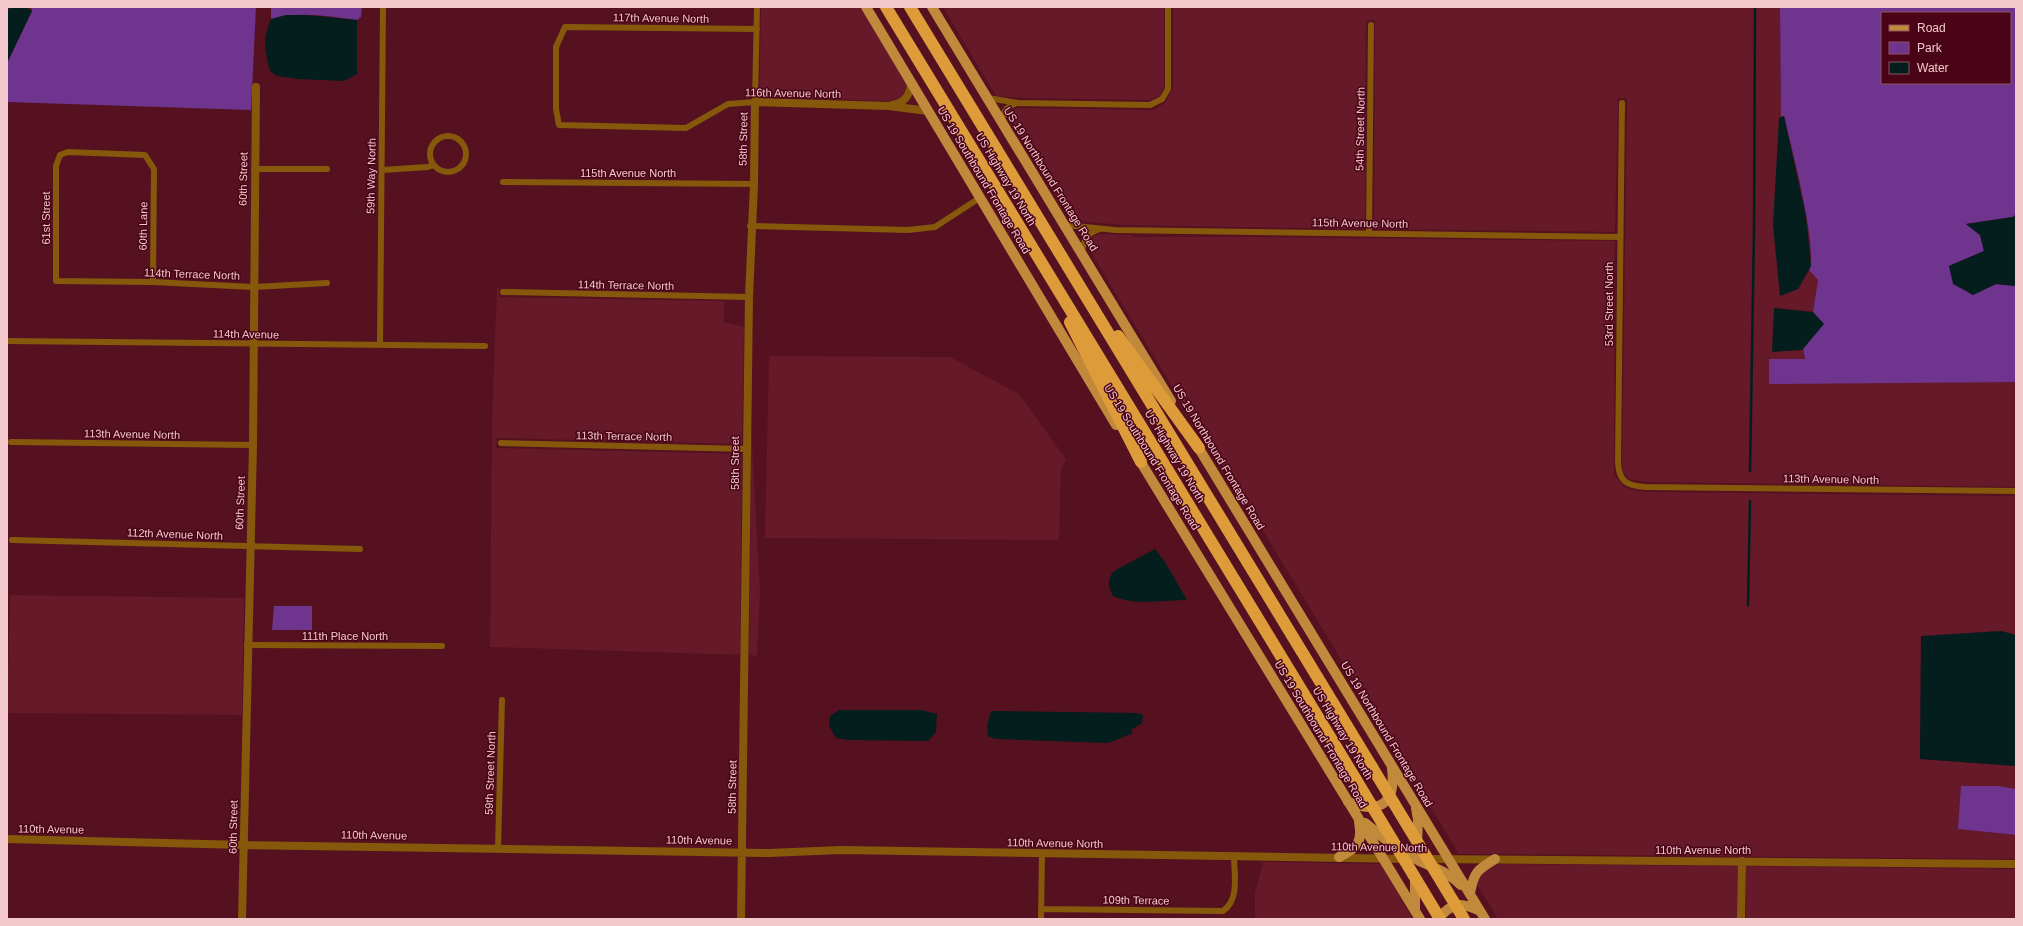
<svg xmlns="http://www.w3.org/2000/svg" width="2023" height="926" font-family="Helvetica,sans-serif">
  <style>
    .built { fill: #651929 }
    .green { fill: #6f348d; fill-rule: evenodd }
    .water { fill: #031e1d }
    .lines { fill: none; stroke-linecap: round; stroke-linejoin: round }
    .stream { stroke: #031e1d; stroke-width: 2.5 }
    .minor { stroke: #85580c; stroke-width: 6 }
    .tertiary { stroke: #85580c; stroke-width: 8 }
    .primary { stroke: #c1893c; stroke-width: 10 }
    .motorway { stroke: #dd9b39; stroke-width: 12 }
    .motorway-bridge { stroke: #dd9b39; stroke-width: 12 }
    .labels { text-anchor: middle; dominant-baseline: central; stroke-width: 3; stroke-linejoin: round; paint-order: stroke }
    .street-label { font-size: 11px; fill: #f3c8cc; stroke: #490417 }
  </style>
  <rect width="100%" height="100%" fill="#551120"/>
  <path class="built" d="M 761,7 L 860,7 L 907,84 L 903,95 L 899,99 L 889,101 L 759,97 Z
    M 943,7 L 1164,7 L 1164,88 L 1159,96 L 1149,100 L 1022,98 L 996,96 Z
    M 1173,7 L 1780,7 L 1781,117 L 1779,118 L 1798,289 L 1809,270 L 1818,280 L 1813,312 L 1775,308 L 1802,350 L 1803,349 L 1805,359 L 1980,381 L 2016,382 L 2016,487 L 1646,482 L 1629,479 L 1623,472 L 1622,462 L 1627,98 L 1618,98 L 1615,232 L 1374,229 L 1375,20 L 1366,21 L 1365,229 L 1126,225 L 1072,221 L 1008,114 L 1011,110 L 1019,108 L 1147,110 L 1148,111 L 1154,110 L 1166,102 L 1173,89 Z
    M 1099,234 L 1134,235 L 1133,237 L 1248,237 L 1615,241 L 1614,463 L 1614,475 L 1624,487 L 1637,491 L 1650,492 L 2016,496 L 2016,635 L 2001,631 L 1921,637 L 1920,759 L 2016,766 L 2016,789 L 1999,786 L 1958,829 L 2016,835 L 2016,859 L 1498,854 L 1497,853 L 1494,854 L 1459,854 L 1231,478 L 1201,434 L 1087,246 L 1091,238 Z
    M 497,287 L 501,288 L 499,288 L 499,297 L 724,301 L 724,322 L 744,327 L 742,444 L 497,438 L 496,448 L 742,454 L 740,655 L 490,647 L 492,421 Z
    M 753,329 L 751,426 L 760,592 L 757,656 L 749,655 L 751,449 Z
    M 769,356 L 950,357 L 1019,394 L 1066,459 L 1061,470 L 1059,540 L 765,538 Z
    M 10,595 L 244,598 L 242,715 L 7,713 Z
    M 1263,862 L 1381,864 L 1411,916 L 1414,919 L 1255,919 L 1255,893 Z
    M 1496,864 L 1738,866 L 1737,919 L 1498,919 L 1476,883 L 1481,873 Z
    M 1746,866 L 2016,869 L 2016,919 L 1746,919 Z"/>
  <path class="green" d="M 31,7 L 256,7 L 251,110 L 7,102 L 7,63 L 32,11 Z
    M 271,7 L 362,7 L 361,17 L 357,20 C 328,16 299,11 271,19 Z
    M 1780,7 L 2016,7 L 2016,214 L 2013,217 L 1966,224 L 1980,235 L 1984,251 L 1949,266 L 1972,295 L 1996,284 L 2016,286 L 2016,382 L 1769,384 L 1769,359 L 1805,359 L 1803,349 L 1823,324 L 1813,312 L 1818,280 L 1809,270 C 1819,251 1790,142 1784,116 L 1781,117 ZM 1882,13 L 2010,13 L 2010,83 L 1882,83 Z
    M 274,606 L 312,606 L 312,630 L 272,630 Z
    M 1961,786 L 1999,786 L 2016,789 L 2016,835 L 1958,829 Z"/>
  <path class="water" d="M 13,7 L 25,7 L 32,11 L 7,63 L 7,10 Z
    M 286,15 L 307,15 L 357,20 L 357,74 L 344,81 L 298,79 L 277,76 L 270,71 C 265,50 262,40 271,19 Z
    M 1784,116 L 1806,217 L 1811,266 L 1798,289 L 1780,296 L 1773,225 L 1779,118 Z
    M 2016,214 L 2016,286 L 1996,284 L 1973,295 L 1953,284 L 1949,266 L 1984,251 L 1980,235 L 1966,224 L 2013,217 Z
    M 1774,308 L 1813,312 L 1824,324 L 1802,350 L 1772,352 Z
    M 1155,549 L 1165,562 L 1187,600 C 1164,600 1134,606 1113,596 C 1108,587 1107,579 1114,571 Z
    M 2001,631 L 2016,635 L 2016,766 L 1920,759 L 1921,636 Z
    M 839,710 L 921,710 L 937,714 L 936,732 L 928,741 L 847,740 L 836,738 L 829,726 L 830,716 Z
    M 991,711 L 1136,713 L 1143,715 L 1142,723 L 1131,730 L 1133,733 L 1108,743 L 995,739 L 988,736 L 987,726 Z"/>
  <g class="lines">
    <path class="stream" d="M 1750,471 L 1754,231 L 1755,7
      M 1748,605 L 1750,501"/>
    <path class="minor" d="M 757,7 L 755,102 L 728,104 L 686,128 L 559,125 L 556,109 L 556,47 L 565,27 L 757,29
      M 988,98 L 1018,103 L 1150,105 L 1162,99 L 1168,89 L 1168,7
      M 1622,103 L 1618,462 C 1619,482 1627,486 1646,487 L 2016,491
      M 1002,122 C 1003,113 1005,107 1015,104
      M430 154a18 18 0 1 1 36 0a18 18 0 1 1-36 0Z
      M 254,169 L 327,169
      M 382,170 L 428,167 L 433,165
      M 503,182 L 754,184
      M 1065,225 L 1115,230 L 1620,237
      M 750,226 L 908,230 L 935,227 L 981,197
      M 1369,234 L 1371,25
      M 1082,252 C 1084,239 1087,233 1100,229
      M 153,282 L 154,169 L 145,155 L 68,152 L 60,155 L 56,166 L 56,281 L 153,282 L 253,287 L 327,283
      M 503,292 L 749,297
      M 7,341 L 485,346
      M 380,345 L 383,7
      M 11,442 L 253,445
      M 501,443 L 746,449
      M 12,540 L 360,549
      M 247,645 L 442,646
      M 498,848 L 502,700
      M 1041,909 L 1223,911 C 1240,899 1234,874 1234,856
      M 1041,919 L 1042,853"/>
    <path class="tertiary" d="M 892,105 C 905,103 910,95 911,83
      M 7,839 L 244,845 L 769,853 L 841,850 L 1407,859
      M 1425,859 L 2016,864
      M 242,919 L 253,445 L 256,87
      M 741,919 L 749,297 L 754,184 L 755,102 L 889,106 L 928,111
      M 1741,919 L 1742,861"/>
    <path class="primary" d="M 866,7 L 1116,425
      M 932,7 L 1171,401
      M 1195,442 L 1485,919
      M 1137,456 L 1420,919
      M 1348,802 C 1382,815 1396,802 1392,768
      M 1416,808 L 1418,820 L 1417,844
      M 1365,823 C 1381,836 1397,849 1416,859 C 1435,869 1445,870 1461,885
      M 1339,857 C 1357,848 1363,843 1359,822
      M 1470,893 C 1474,872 1477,870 1495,859
      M 1415,910 L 1415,876
      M 1438,919 C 1452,902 1461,902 1480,911"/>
    <path class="motorway" d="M 886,7 L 1355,778
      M 910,7 L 1372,767
      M 1070,322 L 1141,462
      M 1118,336 L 1199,448"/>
    <path class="motorway-bridge" d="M 1372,767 L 1464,919
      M 1355,778 L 1440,919"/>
  </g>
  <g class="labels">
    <g class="street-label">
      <text transform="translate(661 18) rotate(1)">117th Avenue North</text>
      <text transform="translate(793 93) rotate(1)">116th Avenue North</text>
      <text transform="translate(1360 129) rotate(-89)">54th Street North</text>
      <text transform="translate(743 139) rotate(-89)">58th Street</text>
      <text x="628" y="173">115th Avenue North</text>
      <text transform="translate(371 176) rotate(-89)">59th Way North</text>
      <text transform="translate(243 179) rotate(-89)">60th Street</text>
      <text transform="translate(1006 179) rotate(59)">US Highway 19 North</text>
      <text transform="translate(1051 179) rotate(58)">US 19 Northbound Frontage Road</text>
      <text transform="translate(984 180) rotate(59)">US 19 Southbound Frontage Road</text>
      <text transform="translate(46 218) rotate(-90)">61st Street</text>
      <text transform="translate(1360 223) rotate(1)">115th Avenue North</text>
      <text transform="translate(143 226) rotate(-89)">60th Lane</text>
      <text transform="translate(192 274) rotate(2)">114th Terrace North</text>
      <text transform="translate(626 285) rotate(1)">114th Terrace North</text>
      <text transform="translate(1609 304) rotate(-90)">53rd Street North</text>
      <text transform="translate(246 334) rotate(1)">114th Avenue</text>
      <text transform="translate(132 434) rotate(1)">113th Avenue North</text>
      <text transform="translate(624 436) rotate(1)">113th Terrace North</text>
      <text transform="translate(1175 456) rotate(59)">US Highway 19 North</text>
      <text transform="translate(1152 457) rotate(58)">US 19 Southbound Frontage Road</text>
      <text transform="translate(1219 457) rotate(59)">US 19 Northbound Frontage Road</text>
      <text transform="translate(735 463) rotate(-90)">58th Street</text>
      <text transform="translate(1831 479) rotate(1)">113th Avenue North</text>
      <text transform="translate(240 503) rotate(-88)">60th Street</text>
      <text transform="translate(175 534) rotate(2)">112th Avenue North</text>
      <text x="345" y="636">111th Place North</text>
      <text transform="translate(1343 733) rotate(59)">US Highway 19 North</text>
      <text transform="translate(1321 734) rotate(59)">US 19 Southbound Frontage Road</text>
      <text transform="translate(1387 734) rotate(59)">US 19 Northbound Frontage Road</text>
      <text transform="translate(490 773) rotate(-88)">59th Street North</text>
      <text transform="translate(732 787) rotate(-89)">58th Street</text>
      <text transform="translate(233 827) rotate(-89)">60th Street</text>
      <text transform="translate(51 829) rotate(1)">110th Avenue</text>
      <text transform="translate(374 835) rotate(1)">110th Avenue</text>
      <text transform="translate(699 840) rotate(1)">110th Avenue</text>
      <text transform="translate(1055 843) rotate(1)">110th Avenue North</text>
      <text transform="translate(1379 847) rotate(1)">110th Avenue North</text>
      <text x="1703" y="850">110th Avenue North</text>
      <text transform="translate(1136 900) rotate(1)">109th Terrace</text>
    </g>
  </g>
  <rect width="2023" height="926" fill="none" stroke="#f3c8cc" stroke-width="16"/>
  <rect x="1881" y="12" width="130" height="72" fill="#490417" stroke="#8d525f"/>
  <rect x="1889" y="25" width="20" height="6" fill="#c1893c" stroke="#8d525f"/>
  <text x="1917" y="32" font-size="12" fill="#f3c8cc">Road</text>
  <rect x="1889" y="42" width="20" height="12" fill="#6f348d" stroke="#8d525f"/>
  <text x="1917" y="52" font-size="12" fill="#f3c8cc">Park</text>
  <rect x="1889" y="62" width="20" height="12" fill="#031e1d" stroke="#8d525f"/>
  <text x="1917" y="72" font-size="12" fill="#f3c8cc">Water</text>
</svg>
